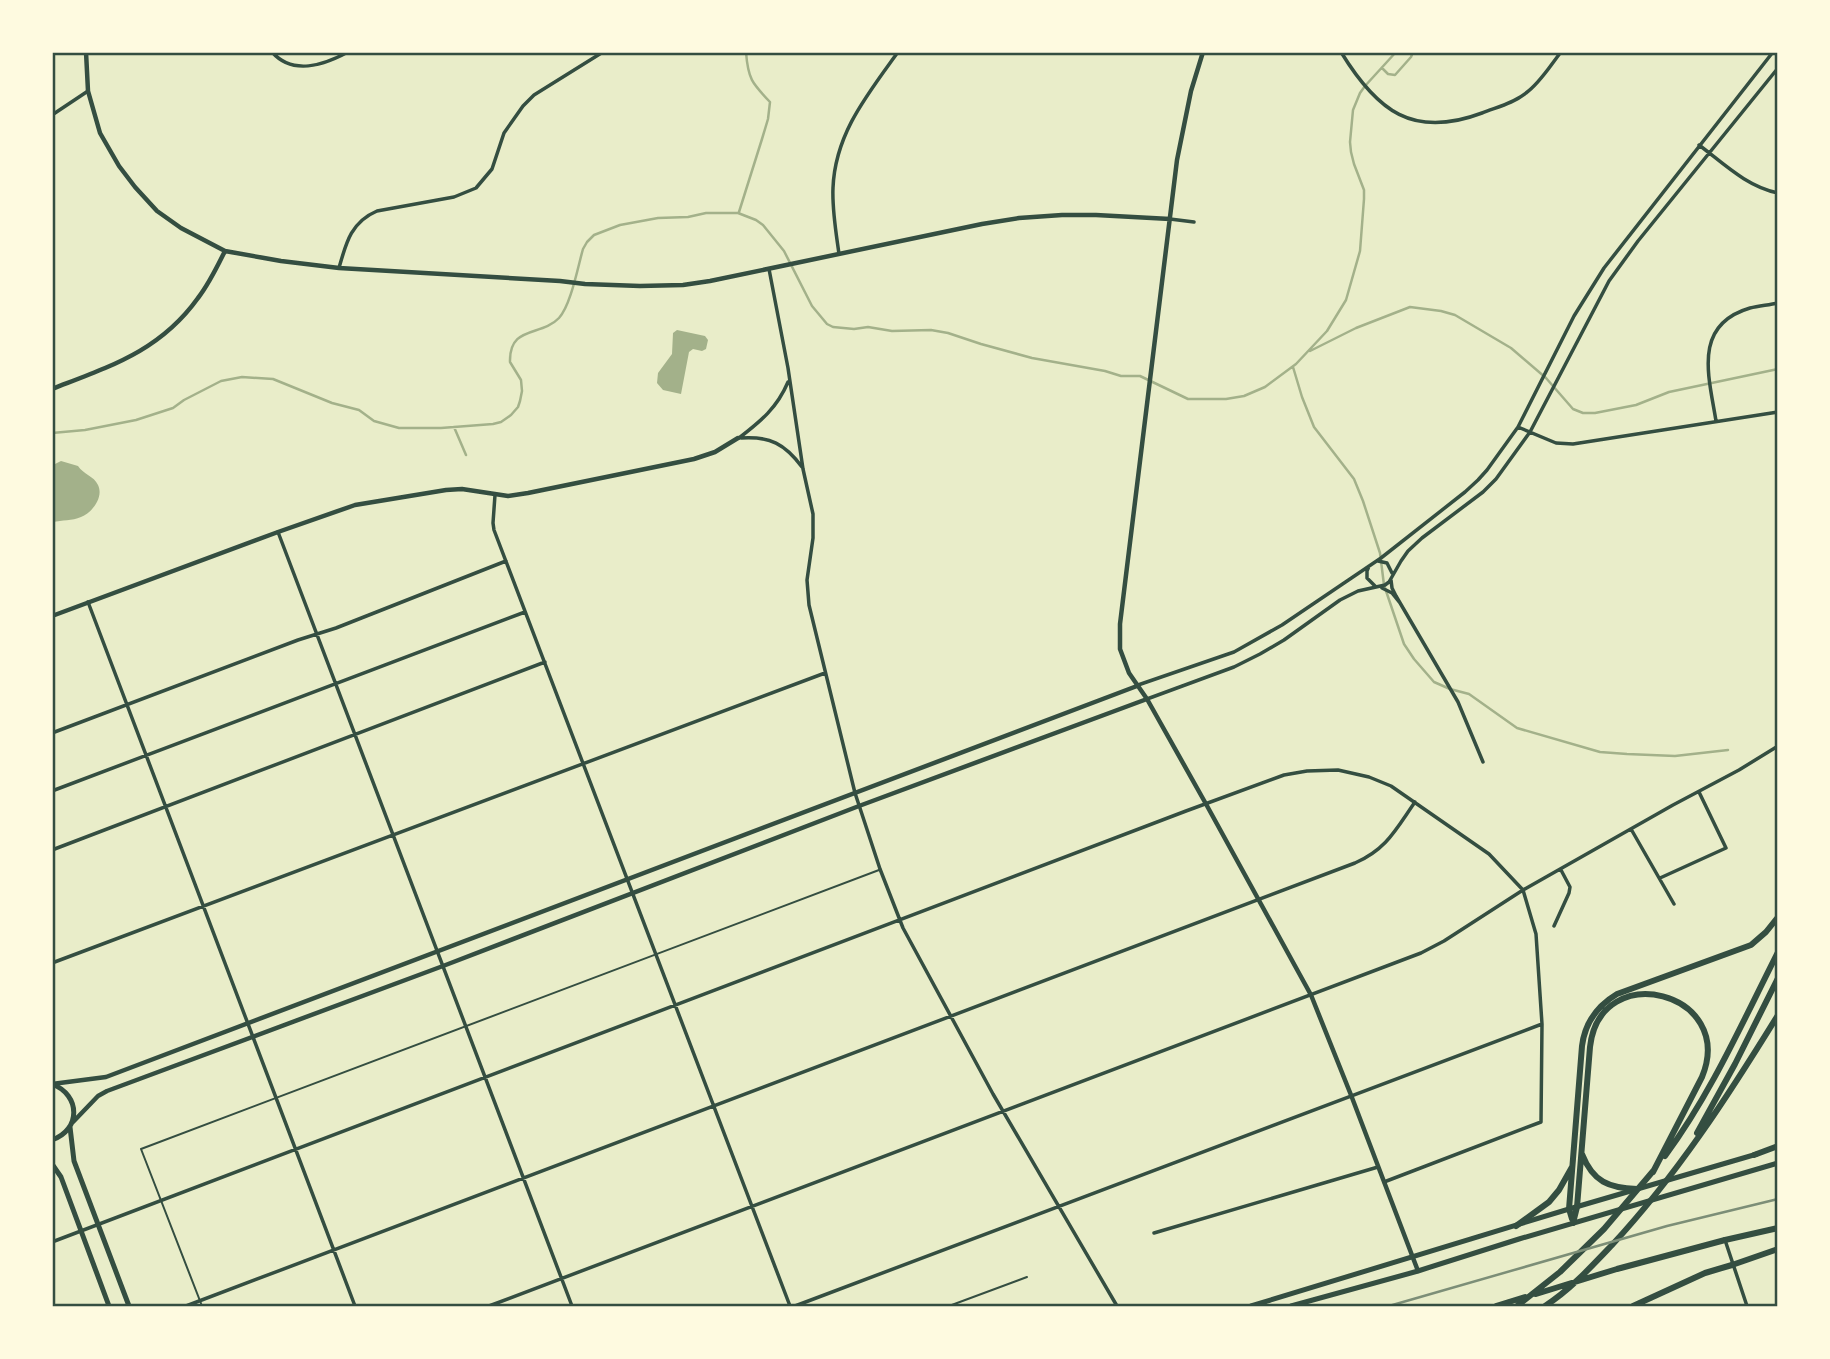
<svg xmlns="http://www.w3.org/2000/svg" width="1830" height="1359" font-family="Commissioner,sans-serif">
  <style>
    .water { fill: #a3b18a }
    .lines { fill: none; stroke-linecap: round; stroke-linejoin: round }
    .stream { stroke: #a3b18a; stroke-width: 2.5 }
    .service { stroke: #344e41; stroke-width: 2 }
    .minor { stroke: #344e41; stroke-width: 3.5 }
    .tertiary { stroke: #344e41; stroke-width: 4.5 }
    .secondary { stroke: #344e41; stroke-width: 5 }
    .primary { stroke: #344e41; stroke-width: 5 }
    .trunk { stroke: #344e41; stroke-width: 6 }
    .motorway { stroke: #344e41; stroke-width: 6 }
    .rail { stroke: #7c8e77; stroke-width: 2.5 }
    .neatline { fill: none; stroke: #344e41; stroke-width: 2.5 }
  </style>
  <rect width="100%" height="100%" fill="#e9edc9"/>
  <path class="water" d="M 677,330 L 705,336 L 708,340 L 706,349 L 702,351 L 693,349 L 689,352 L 681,394 L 663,390 L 657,383 L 658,373 L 672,354 L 673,333 Z
    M 61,461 L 78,466 C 83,474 94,476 98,485 C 104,497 92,513 81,517 C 72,521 62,520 53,522 L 53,465 Z"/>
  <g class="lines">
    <path class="stream" d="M 1382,68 L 1388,74 L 1395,75 L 1411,57 L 1413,52
      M 739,212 L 762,139 L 768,119 L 770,102 C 752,83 748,79 746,52
      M 1310,351 L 1356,328 L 1410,307 L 1441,311 L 1455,315 L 1511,348 L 1546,378 L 1573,409 L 1583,413 L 1595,413 L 1636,405 L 1669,392 L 1778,369
      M 1293,367 L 1302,397 L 1314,427 L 1354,479 L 1363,501 L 1380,553 L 1384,585 L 1404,644 L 1414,659 L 1434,682 L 1450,689 L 1469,694 L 1517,728 L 1600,752 L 1627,754 L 1675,756 L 1728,750
      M 454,427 L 466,455
      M 52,433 L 85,430 L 136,420 L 173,408 L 184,400 L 221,381 L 242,377 L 273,379 L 332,403 L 359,410 L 374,421 L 399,428 L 441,428 L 493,424 L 501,422 L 511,415 L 518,407 L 520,401 L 522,391 L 521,380 L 510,362 C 509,325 541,337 559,318 C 571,305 578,266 583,249 L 587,242 L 594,235 L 620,225 L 658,218 L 688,217 L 706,213 L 738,213 L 756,220 L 763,225 L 784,251 L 812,306 L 827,324 L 833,327 L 854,329 L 868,327 L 892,331 L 931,330 L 948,333 L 981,344 L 1032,358 L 1105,371 L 1121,376 L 1140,376 L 1188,399 L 1226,399 L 1244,396 L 1265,387 L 1296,364 L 1327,331 L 1346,300 L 1360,251 L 1364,199 L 1364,190 L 1354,164 L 1351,152 L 1350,142 L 1353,110 L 1360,93 L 1365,86 L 1396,52"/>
    <path class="service" d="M 202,1306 L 141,1149 L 879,870
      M 949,1306 L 1027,1277"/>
    <path class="minor" d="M 272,52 C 293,76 324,65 348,52
      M 1341,52 C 1377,111 1413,139 1482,113 C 1497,107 1514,103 1526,93 C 1540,83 1550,66 1561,52
      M 52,115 L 88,91
      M 1699,145 C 1723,163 1747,187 1778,193
      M 1170,219 L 1194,222
      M 839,254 C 836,232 832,210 833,188 C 835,134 867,95 898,52
      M 339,268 C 346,243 351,222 377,211 L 454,197 L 476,188 L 492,169 L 504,133 L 523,106 L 534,95 L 603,52
      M 769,269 L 788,368 L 803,469 L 813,514 L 813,538 L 807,580 L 809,605 L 855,793 L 880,869 L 903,928 L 993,1094 L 1117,1306
      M 1716,421 C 1709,377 1692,325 1750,308 C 1759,306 1768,305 1778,303
      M 1518,427 L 1556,443 L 1573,444 L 1778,412
      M 739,438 C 761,421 777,408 788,382
      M 741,438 C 770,436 785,444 802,467
      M 495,495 L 493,523 L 494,530 L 790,1306
      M 278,532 L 572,1306
      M 1378,561 L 1387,563 L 1392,573
      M 1369,566 L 1367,571 L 1367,578 L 1375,586
      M 1391,580 L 1392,588 L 1396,596 L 1458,702 L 1483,762
      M 1382,588 L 1392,593 L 1400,603
      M 88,602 L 355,1306
      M 1138,685 L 1234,652 L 1282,625 L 1381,558 L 1465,492 L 1478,480 L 1487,470 L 1518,427 L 1574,316 L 1604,268 L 1773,52
      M 1147,699 L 1234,667 L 1260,654 L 1284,640 L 1340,600 L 1358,591 L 1385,585 L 1389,582 L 1401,561 L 1408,551 L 1422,538 L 1483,492 L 1496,479 L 1530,432 L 1609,281 L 1638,241 L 1778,68
      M 52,733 L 298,640 L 336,628 L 506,561
      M 52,791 L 525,612
      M 1631,829 L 1674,904
      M 52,850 L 545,662
      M 1660,878 L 1726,848 L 1699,792
      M 1554,926 L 1569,893 L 1570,887 L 1561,870
      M 52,963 L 825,673
      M 1154,1233 L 1378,1167
      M 1725,1240 L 1747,1306
      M 52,1242 L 1186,811 L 1284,775 L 1307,771 L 1338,770 L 1369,777 L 1391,786 L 1489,854 L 1523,890 L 1536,934 L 1542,1024 L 1541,1122 L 1384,1182
      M 186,1306 L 1355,863 C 1387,849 1396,829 1415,802
      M 489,1306 L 1421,953 L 1444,941 L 1523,890 L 1673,805 L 1739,770 L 1778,746
      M 795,1306 L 1542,1024"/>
    <path class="tertiary" d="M 86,52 L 88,91 L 100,133 L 119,166 L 135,187 L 157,211 L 181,228 L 225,251 L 281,261 L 339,268 L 560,281 L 585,284 L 640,286 L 683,285 L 710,281 L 982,224 L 1019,218 L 1062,215 L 1096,215 L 1170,219
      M 1203,52 L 1191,91 L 1177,160 L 1120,624 L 1120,649 L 1129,673 L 1147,699 L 1206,804 L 1311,995 L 1351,1095 L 1418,1271
      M 52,389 C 111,366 160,351 198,298 C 209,284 217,267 225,251
      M 52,616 L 278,532 L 355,505 L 446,490 L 462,489 L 508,496 L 528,493 L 694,459 L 715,452 L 738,438
      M 52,1084 L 106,1077 L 1137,686
      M 73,1122 L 98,1096 L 107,1091 L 443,966 L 859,806 L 1147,699"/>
    <path class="secondary" d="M 52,1084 C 81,1095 81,1130 52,1140
      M 70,1127 L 74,1161 L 129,1306
      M 52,1164 L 61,1177 L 109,1306"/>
    <path class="primary" d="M 1251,1306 L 1569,1209 L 1757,1154
      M 1291,1306 L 1418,1271 L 1519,1239 L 1778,1163"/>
    <path class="trunk" d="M 1725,1240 L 1778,1228
      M 1732,1265 L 1778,1249"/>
    <path class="motorway" d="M 1697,1133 L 1735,1064 L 1778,978
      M 1582,1154 C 1593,1182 1609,1188 1637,1189
      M 1754,1155 L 1778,1146
      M 1665,1156 C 1711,1094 1743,1021 1778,952
      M 1572,1219 L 1569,1209 L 1582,1046 C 1585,1022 1597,1006 1617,994 L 1751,945 L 1766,932 L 1778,917
      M 1573,1223 L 1577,1207 L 1590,1047 C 1600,957 1737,992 1702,1077 L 1653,1172
      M 1516,1226 L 1549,1202 L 1559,1190 L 1572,1167
      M 1536,1294 L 1617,1269 L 1725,1240
      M 1496,1306 L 1525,1297
      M 1517,1306 L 1560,1272 L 1604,1229 L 1654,1170
      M 1545,1306 C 1570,1290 1591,1267 1612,1245 C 1677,1175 1728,1096 1778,1015
      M 1633,1306 L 1705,1273 L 1732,1265"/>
    <path class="rail" d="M 1389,1306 L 1667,1226 L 1778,1199"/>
  </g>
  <rect width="1830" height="1359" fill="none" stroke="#fefae0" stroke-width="108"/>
  <rect x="54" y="54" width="1722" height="1251" class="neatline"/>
</svg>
